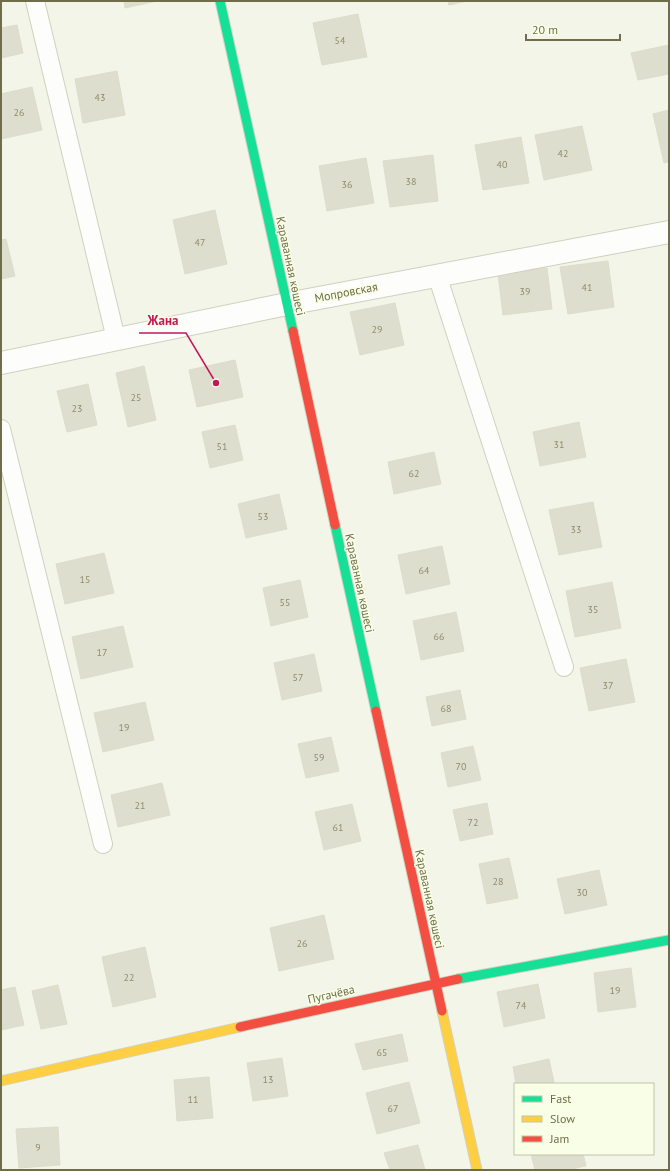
<svg xmlns="http://www.w3.org/2000/svg" width="670" height="1171" font-family="'PT Sans',sans-serif">
  <style>
    .building { fill: #dddecd; stroke: #dcddca }
    .lines { fill: none; stroke-linecap: round; stroke-linejoin: round }
    .lane-casing { stroke: #d0d0c0; stroke-width: 20 }
    .street-casing { stroke: #d0d0c0; stroke-width: 24 }
    .fast-casing { stroke: #d1d2c1; stroke-width: 11 }
    .slow-casing { stroke: #d1d2c1; stroke-width: 11 }
    .jam-casing { stroke: #d1d2c1; stroke-width: 11 }
    .lane { stroke: #fdfefb; stroke-width: 18 }
    .street { stroke: #fdfefb; stroke-width: 22 }
    .fast { stroke: #16e098; stroke-width: 9 }
    .slow { stroke: #ffcf43; stroke-width: 9 }
    .jam { stroke: #f24e42; stroke-width: 9 }
    .labels { text-anchor: middle; dominant-baseline: central; stroke-width: 3; stroke-linejoin: round; paint-order: stroke }
    .number-label { font-size: 10px; fill: #8e8c6e }
    .street-label { font-size: 12px; fill: #706e4a; stroke: #f9fee7 }
    .leader { fill: none; stroke: #c2185b; stroke-width: 1.5 }
    .callout-dot { fill: #c2185b; stroke: #f9fee7; stroke-width: 1.5 }
    .callout-label { font-size: 13px; text-anchor: middle; font-weight: bold; fill: #c2185b; stroke: #f9fee7; stroke-width: 3; stroke-linejoin: round; paint-order: stroke }
  </style>
  <rect width="100%" height="100%" fill="#f2f5e7"/>
  <path class="building" d="M 124,1 L 157,1 L 125,8 Z
    M 448,1 L 467,1 L 449,5 Z
    M 358,14 L 367,57 L 322,65 L 313,23 Z
    M 17,25 L 23,53 L 1,58 L 1,28 Z
    M 669,45 L 669,74 L 638,80 L 631,53 Z
    M 117,71 L 125,115 L 83,123 L 75,79 Z
    M 32,87 L 42,130 L 1,139 L 1,94 Z
    M 669,110 L 669,162 L 664,163 L 653,114 Z
    M 582,126 L 592,170 L 544,180 L 535,135 Z
    M 521,137 L 529,183 L 483,190 L 475,145 Z
    M 433,155 L 438,201 L 390,207 L 383,161 Z
    M 366,158 L 374,203 L 327,211 L 319,166 Z
    M 215,210 L 227,264 L 185,274 L 173,220 Z
    M 6,239 L 15,276 L 1,279 L 1,240 Z
    M 608,261 L 614,307 L 568,314 L 560,267 Z
    M 547,268 L 552,309 L 503,315 L 498,274 Z
    M 395,303 L 404,345 L 360,355 L 350,312 Z
    M 235,360 L 243,397 L 197,407 L 189,370 Z
    M 144,366 L 156,420 L 128,427 L 116,373 Z
    M 88,384 L 97,425 L 67,432 L 57,391 Z
    M 579,422 L 586,457 L 540,466 L 533,432 Z
    M 235,425 L 243,460 L 210,468 L 202,432 Z
    M 434,452 L 441,484 L 394,494 L 388,462 Z
    M 279,494 L 287,529 L 246,538 L 238,504 Z
    M 593,502 L 602,547 L 559,555 L 549,510 Z
    M 442,546 L 450,584 L 406,594 L 398,555 Z
    M 104,553 L 114,593 L 65,604 L 56,564 Z
    M 300,580 L 308,617 L 271,626 L 263,588 Z
    M 612,582 L 621,628 L 575,637 L 566,591 Z
    M 456,612 L 464,651 L 421,660 L 413,621 Z
    M 123,626 L 133,667 L 81,679 L 72,637 Z
    M 314,654 L 322,691 L 282,700 L 274,663 Z
    M 626,659 L 635,702 L 589,711 L 580,668 Z
    M 460,690 L 466,719 L 432,726 L 426,697 Z
    M 145,702 L 154,740 L 103,752 L 94,713 Z
    M 331,737 L 339,771 L 306,778 L 298,744 Z
    M 473,746 L 481,780 L 448,787 L 441,753 Z
    M 162,783 L 170,815 L 118,827 L 111,795 Z
    M 487,803 L 493,834 L 460,841 L 453,810 Z
    M 352,804 L 361,841 L 324,850 L 315,812 Z
    M 509,858 L 518,898 L 487,904 L 479,864 Z
    M 599,870 L 607,905 L 565,914 L 557,879 Z
    M 324,915 L 334,959 L 279,971 L 270,928 Z
    M 145,947 L 156,997 L 113,1007 L 102,957 Z
    M 631,968 L 636,1007 L 598,1012 L 594,973 Z
    M 538,984 L 545,1018 L 504,1027 L 497,992 Z
    M 58,985 L 67,1024 L 41,1029 L 32,991 Z
    M 15,987 L 24,1025 L 1,1030 L 1,990 Z
    M 402,1034 L 408,1061 L 363,1070 L 355,1044 Z
    M 282,1058 L 288,1096 L 253,1101 L 247,1063 Z
    M 549,1059 L 554,1082 L 544,1084 L 516,1084 L 513,1067 Z
    M 209,1077 L 213,1118 L 177,1121 L 174,1080 Z
    M 409,1082 L 420,1123 L 377,1134 L 366,1093 Z
    M 58,1127 L 60,1165 L 19,1168 L 16,1129 Z
    M 418,1145 L 425,1170 L 390,1170 L 384,1153 Z
    M 531,1154 L 583,1154 L 586,1166 L 566,1170 L 535,1170 Z"/>
  <g class="lines">
    <defs>
      <path id="lane" d="M 35,1 L 116,339
        M 437,275 L 564,667
        M 1,429 L 103,844"/>
      <path id="street" d="M 1,363 L 287,304 L 669,232"/>
      <path id="fast" d="M 220,1 L 293,331
        M 335,525 L 376,711
        M 458,979 L 669,940"/>
      <path id="slow" d="M 442,1011 L 477,1170
        M 1,1081 L 240,1027"/>
      <path id="jam" d="M 293,331 L 335,525
        M 376,711 L 442,1011
        M 240,1027 L 458,979"/>
    </defs>
    <use href="#lane" class="lane-casing"/>
    <use href="#street" class="street-casing"/>
    <use href="#fast" class="fast-casing"/>
    <use href="#slow" class="slow-casing"/>
    <use href="#jam" class="jam-casing"/>
    <use href="#lane" class="lane"/>
    <use href="#street" class="street"/>
    <use href="#fast" class="fast"/>
    <use href="#slow" class="slow"/>
    <use href="#jam" class="jam"/>
  </g>
  <g class="labels">
    <g class="number-label">
      <text x="340" y="40">54</text>
      <text x="100" y="97">43</text>
      <text x="19" y="112">26</text>
      <text x="563" y="153">42</text>
      <text x="502" y="164">40</text>
      <text x="411" y="181">38</text>
      <text x="347" y="184">36</text>
      <text x="200" y="242">47</text>
      <text x="587" y="287">41</text>
      <text x="525" y="291">39</text>
      <text x="377" y="329">29</text>
      <text x="136" y="397">25</text>
      <text x="77" y="408">23</text>
      <text x="559" y="444">31</text>
      <text x="222" y="446">51</text>
      <text x="414" y="473">62</text>
      <text x="263" y="516">53</text>
      <text x="576" y="529">33</text>
      <text x="424" y="570">64</text>
      <text x="85" y="579">15</text>
      <text x="285" y="602">55</text>
      <text x="593" y="609">35</text>
      <text x="439" y="636">66</text>
      <text x="102" y="652">17</text>
      <text x="298" y="677">57</text>
      <text x="608" y="685">37</text>
      <text x="446" y="708">68</text>
      <text x="124" y="727">19</text>
      <text x="319" y="757">59</text>
      <text x="461" y="766">70</text>
      <text x="140" y="805">21</text>
      <text x="473" y="822">72</text>
      <text x="338" y="827">61</text>
      <text x="498" y="881">28</text>
      <text x="582" y="892">30</text>
      <text x="302" y="943">26</text>
      <text x="129" y="977">22</text>
      <text x="615" y="990">19</text>
      <text x="521" y="1005">74</text>
      <text x="382" y="1052">65</text>
      <text x="268" y="1079">13</text>
      <text x="193" y="1099">11</text>
      <text x="393" y="1108">67</text>
      <text x="38" y="1147">9</text>
    </g>
    <g class="street-label">
      <text transform="translate(291 266) rotate(78)">Караванная көшесі</text>
      <text transform="translate(346 292) rotate(-11)">Мопровская</text>
      <text transform="translate(360 583) rotate(78)">Караванная көшесі</text>
      <text transform="translate(430 899) rotate(78)">Караванная көшесі</text>
      <text transform="translate(331 994) rotate(-13)">Пугачёва</text>
    </g>
  </g>
  <path class="leader" d="M216 383L186 333H139"/>
  <circle class="callout-dot" cx="216" cy="383" r="4"/>
  <g class="callout-label">
    <text x="163" y="325">Жана</text>
  </g>
  <rect width="670" height="1171" fill="none" stroke="#706e4a" stroke-width="4"/>
  <rect x="514" y="1083" width="140" height="72" fill="#f9fee7" stroke="#c2c4a8"/>
  <rect x="522" y="1096" width="20" height="6" fill="#16e098" stroke="#c2c4a8"/>
  <text x="550" y="1103" font-size="12" fill="#706e4a">Fast</text>
  <rect x="522" y="1116" width="20" height="6" fill="#ffcf43" stroke="#c2c4a8"/>
  <text x="550" y="1123" font-size="12" fill="#706e4a">Slow</text>
  <rect x="522" y="1136" width="20" height="6" fill="#f24e42" stroke="#c2c4a8"/>
  <text x="550" y="1143" font-size="12" fill="#706e4a">Jam</text>
  <path d="M526 34v6h94v-6" fill="none" stroke="#706e4a" stroke-width="2"/>
  <text x="532" y="34" font-size="12" fill="#706e4a" stroke="#f9fee7" stroke-width="3" paint-order="stroke">20 m</text>
</svg>
